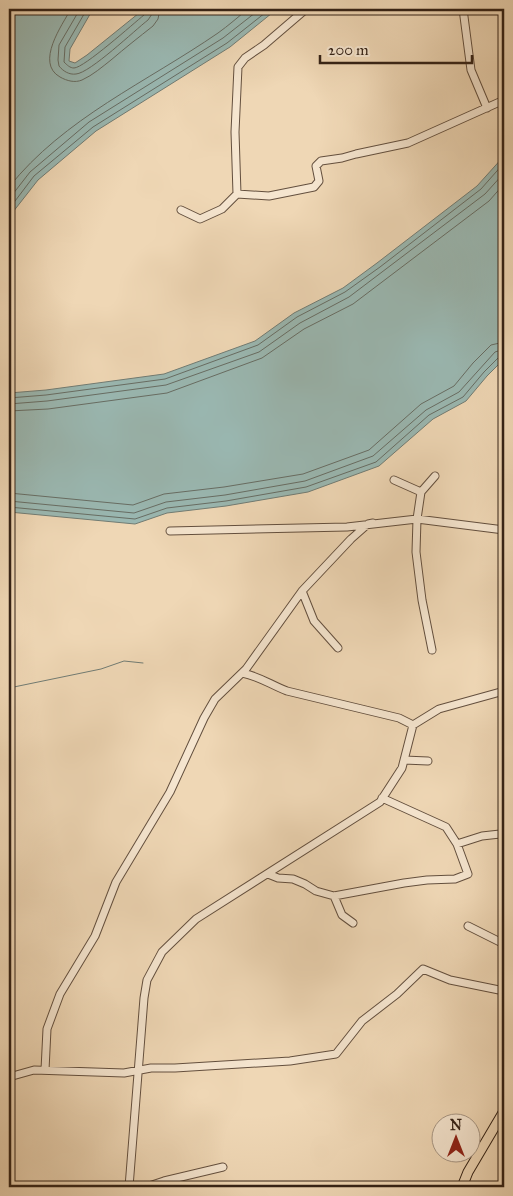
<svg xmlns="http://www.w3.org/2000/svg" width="513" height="1196" font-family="'IM FELL Great Primer',serif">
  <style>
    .water { fill: #9ab8b2; stroke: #717c74 }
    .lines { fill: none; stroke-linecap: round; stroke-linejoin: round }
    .shore { stroke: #676d64; stroke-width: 1 }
    .stream { stroke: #717c74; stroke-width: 1 }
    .minor-casing { stroke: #634f3e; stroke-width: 9 }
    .major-casing { stroke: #342216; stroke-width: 11 }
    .minor { stroke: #f5e5cf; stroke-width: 7 }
    .major { stroke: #efd7b5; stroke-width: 9 }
  </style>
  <rect width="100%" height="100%" fill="#efd7b5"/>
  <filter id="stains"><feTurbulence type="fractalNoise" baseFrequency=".004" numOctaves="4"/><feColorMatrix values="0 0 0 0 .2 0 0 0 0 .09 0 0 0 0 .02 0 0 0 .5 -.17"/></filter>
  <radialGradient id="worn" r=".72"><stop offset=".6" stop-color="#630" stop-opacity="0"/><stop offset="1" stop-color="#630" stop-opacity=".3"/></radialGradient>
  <path class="water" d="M 9,9 L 93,9 L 70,49 L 69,61 L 75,63 L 87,55 L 144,9 L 277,9 L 230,47 L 96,131 L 38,180 L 9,217 Z
    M 504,156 L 504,359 L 487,376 L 466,401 L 433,419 L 379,466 L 308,492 L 226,506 L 167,513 L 135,524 L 9,512 L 9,393 L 46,390 L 164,374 L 255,341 L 294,313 L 343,288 L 377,263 L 477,186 Z"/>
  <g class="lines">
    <path class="shore" d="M 71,9 C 62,25 35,63 60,77 C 67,81 75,83 82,80 C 93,75 102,67 111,60 C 125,48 139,37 153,26 L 158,19 L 160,9
      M 80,9 L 59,45 L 58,60 L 59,66 C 63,71 69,75 76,74 C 90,73 135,30 148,20 L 152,14 L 153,9
      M 87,9 L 65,47 L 64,62 C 67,65 70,68 74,68 C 84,68 134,23 144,15 L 146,9
      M 9,187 C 64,118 147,82 218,33 C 228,26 238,17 248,9
      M 9,199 L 30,172 L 89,122 L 223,38 L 260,9
      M 9,209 L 34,176 L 93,127 L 227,43 L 270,9
      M 9,398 L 46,395 L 165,379 L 258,345 L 297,317 L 345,292 L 380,267 L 481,189 L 504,163
      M 9,404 L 47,401 L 166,385 L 259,352 L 300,323 L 349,297 L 485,194 L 504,173
      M 9,411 L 48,409 L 167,393 L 262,358 L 304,329 L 353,304 L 489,201 L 504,184
      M 9,493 L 133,505 L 164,494 L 224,487 L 303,474 L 369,450 L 421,404 L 454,386 L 473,363 L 491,345 L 504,342
      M 9,501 L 134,513 L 166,502 L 225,495 L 305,481 L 373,456 L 426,410 L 459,392 L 495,352 L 504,349
      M 9,507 L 135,519 L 167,508 L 226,501 L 306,487 L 376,462 L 429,415 L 463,397 L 484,372 L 499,357 L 504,355"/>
    <path class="stream" d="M 9,688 L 101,669 L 124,661 L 143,663"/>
    <defs>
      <path id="minor" d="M 463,9 L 471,70 L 487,108
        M 237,194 L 269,196 L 314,187 L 319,181 L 316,166 L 321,161 L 342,158 L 356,154 L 408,143 L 504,100
        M 181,210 L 200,219 L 222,209 L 237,194 L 235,132 L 238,67 L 245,58 L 264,45 L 306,9
        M 394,480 L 421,492
        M 170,531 L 347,527 L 417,519 L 504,530
        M 302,591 L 314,621 L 338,648
        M 432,650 L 422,600 L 416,552 L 417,519 L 421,492 L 435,476
        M 242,673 C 259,676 271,685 287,691 L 399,718 L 413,725
        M 404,760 L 428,761
        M 457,844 L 482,836 L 500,834
        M 268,874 L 278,878 L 293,879 L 305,884 L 316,891 L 334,896 L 404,883 L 427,880 L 455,879 L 468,874 L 457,844 L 446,827 L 382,798
        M 334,896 L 342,915 L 353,923
        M 468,926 L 504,944
        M 45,1070 L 47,1029 L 60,994 L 95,936 L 116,882 L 170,792 L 204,718 L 215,699 L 246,669 L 302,591 L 351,539 L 368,524 L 373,523
        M 9,1077 L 34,1070 L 124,1073 L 151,1068 L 175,1068 L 290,1061 L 336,1054 L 362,1021 L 397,994 L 423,969 L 450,980 L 504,991
        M 129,1187 L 144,998 L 147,980 L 162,952 L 196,919 L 380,802 L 402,768 L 413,725 L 439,709 L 504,691
        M 146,1187 L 164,1181 L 223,1167"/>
      <path id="major" d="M 462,1187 L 468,1172 L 504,1111"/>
    </defs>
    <use href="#minor" class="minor-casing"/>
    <use href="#major" class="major-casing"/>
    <use href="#minor" class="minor"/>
    <use href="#major" class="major"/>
  </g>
  <rect width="513" height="1196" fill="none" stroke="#efd7b5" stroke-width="30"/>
  <rect x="10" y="10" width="493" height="1176" fill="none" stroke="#342216" stroke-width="2.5"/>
  <rect x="15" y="15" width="483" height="1166" fill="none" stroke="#342216"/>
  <g transform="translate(456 1138)"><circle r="24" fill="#f5e5cf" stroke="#a89785"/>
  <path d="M0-4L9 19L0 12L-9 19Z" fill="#8f2418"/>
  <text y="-8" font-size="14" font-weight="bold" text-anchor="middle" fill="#342216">N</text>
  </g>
  <path d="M320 55v8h152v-8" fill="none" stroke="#342216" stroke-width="2.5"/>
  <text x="328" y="55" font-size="15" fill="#342216" stroke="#f5e5cf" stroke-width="4" paint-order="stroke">200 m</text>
  <rect width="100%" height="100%" filter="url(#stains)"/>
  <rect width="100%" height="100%" fill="url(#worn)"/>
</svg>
